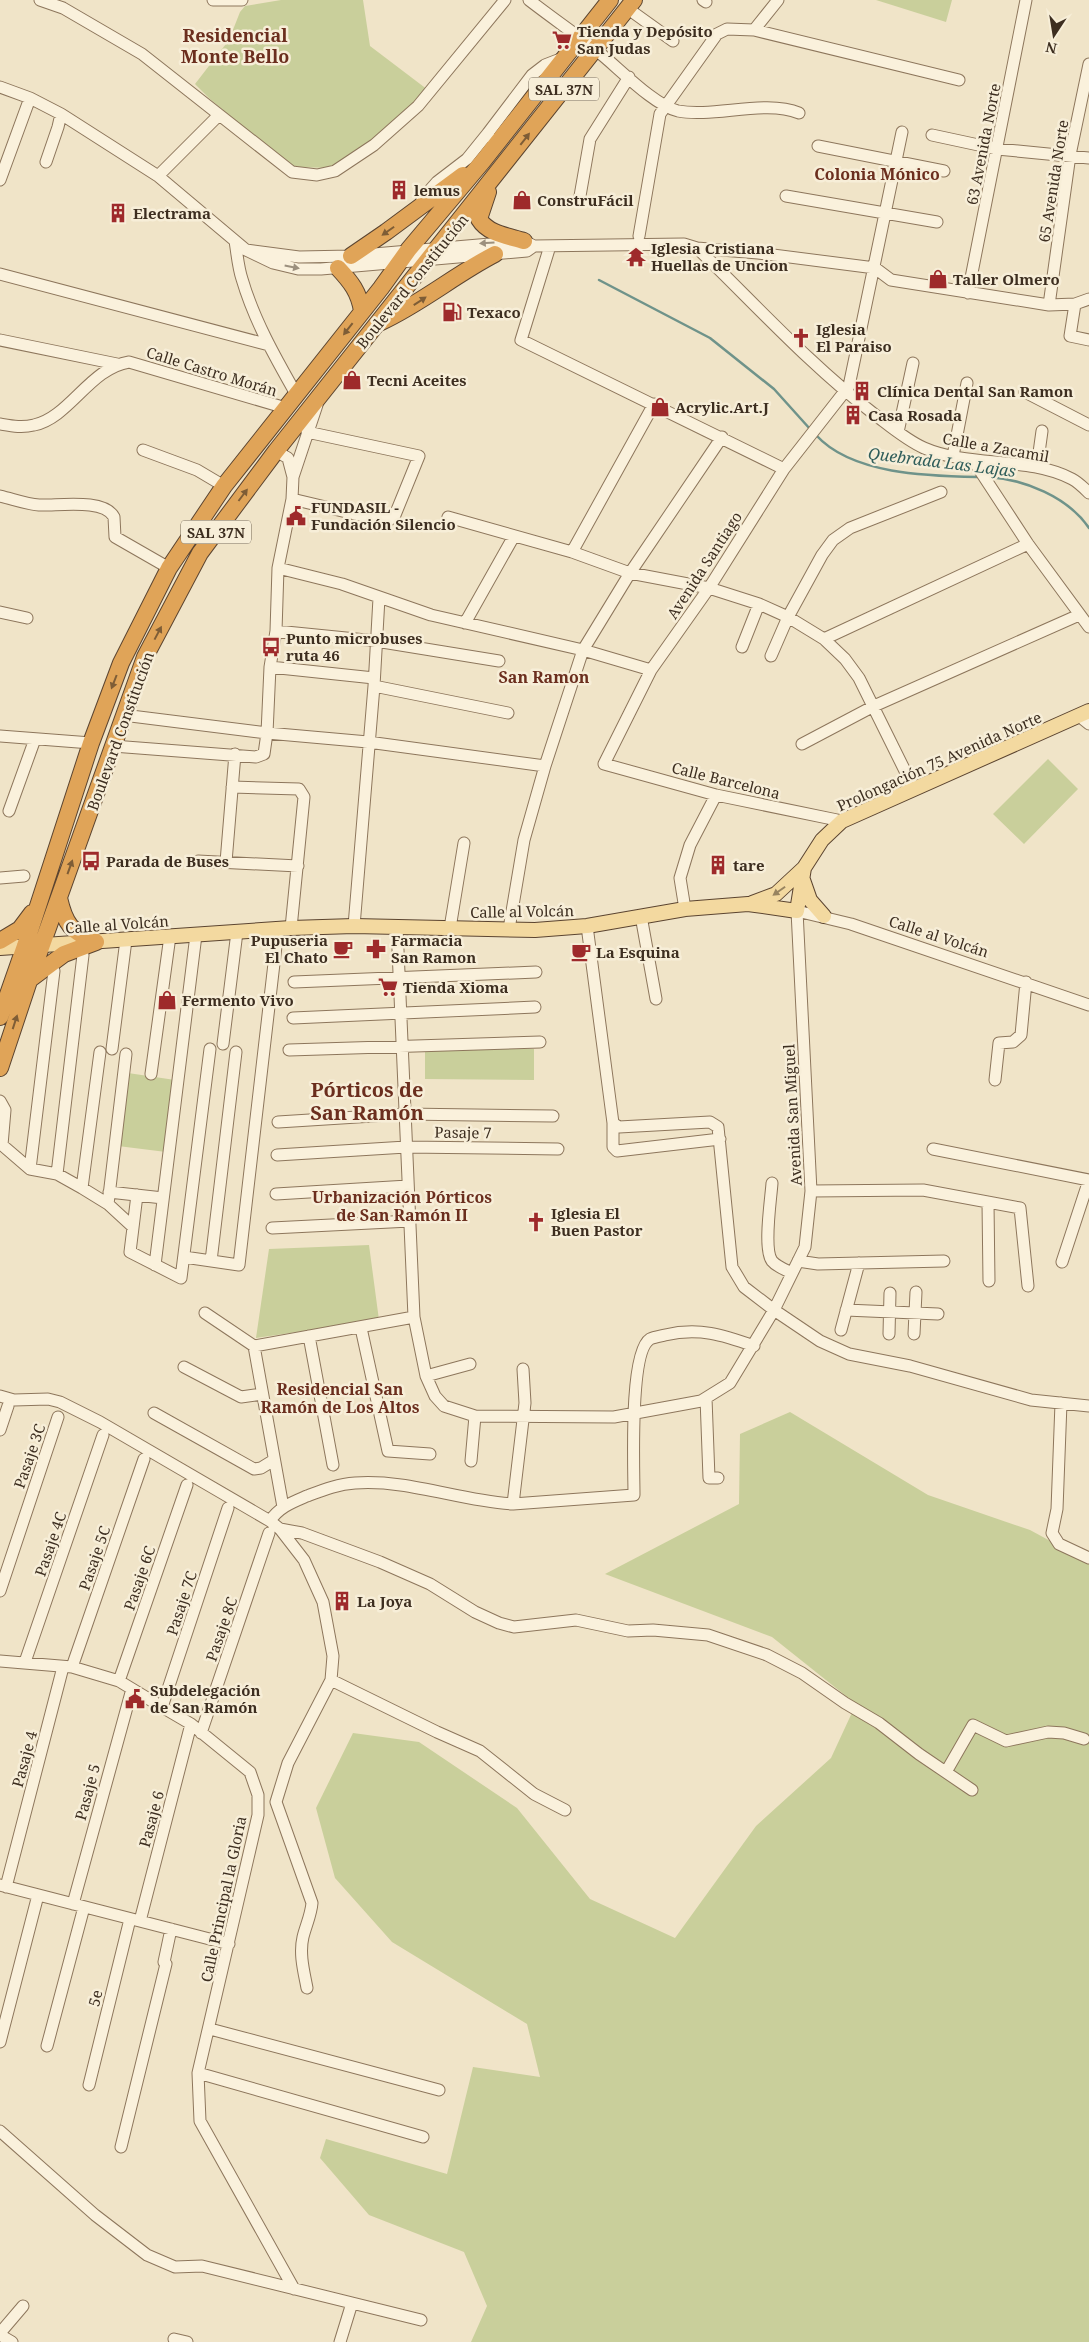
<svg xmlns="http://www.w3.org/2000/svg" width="1089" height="2342" font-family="'Noto Serif',serif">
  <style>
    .green { fill: #c9cf9b }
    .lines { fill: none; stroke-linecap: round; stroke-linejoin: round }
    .stream { stroke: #6f938a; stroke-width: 2.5 }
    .minor-casing { stroke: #8d765c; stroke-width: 13 }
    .major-casing { stroke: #5b4430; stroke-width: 16 }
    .highway-casing { stroke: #5b4430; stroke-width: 18 }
    .minor { stroke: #faf1dc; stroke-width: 11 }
    .major { stroke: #f3d9a0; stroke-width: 14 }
    .highway { stroke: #e0a458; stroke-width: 16 }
    .oneway { fill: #7e5d36 }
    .oneway2 { fill: #9c907e }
    .oneway3 { fill: #988460 }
    .labels { text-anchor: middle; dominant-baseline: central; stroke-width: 5; stroke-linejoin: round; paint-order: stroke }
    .shield { fill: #f7eed8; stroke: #756857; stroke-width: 1 }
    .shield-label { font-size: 14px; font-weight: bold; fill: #3d2e20 }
    .poi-label { font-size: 15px; font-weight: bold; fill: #3d2e20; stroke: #f7eed8; text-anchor: start }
    .street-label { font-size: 15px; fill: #3d2e20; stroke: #f7eed8 }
    .neighbourhood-label { font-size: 16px; font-weight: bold; fill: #6b2e1e; stroke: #f7eed8 }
    .water-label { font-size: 16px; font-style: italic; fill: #2f5d5a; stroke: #f7eed8 }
    .quarter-label { font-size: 18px; font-weight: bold; fill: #6b2e1e; stroke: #f7eed8 }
    .district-label { font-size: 20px; font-weight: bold; fill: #6b2e1e; stroke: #f7eed8 }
  </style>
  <rect width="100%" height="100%" fill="#f0e4c8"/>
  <path class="green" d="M 281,0 L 363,0 L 370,46 L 428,90 L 396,121 L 356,152 L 331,168 L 295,167 L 286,163 L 210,99 L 195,84 L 229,40 L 240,12 L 245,6 Z
    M 876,0 L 952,0 L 946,22 Z
    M 1048,759 L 1078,789 L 1024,844 L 993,814 Z
    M 425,1049 L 534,1049 L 534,1080 L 425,1079 Z
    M 128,1073 L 175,1080 L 166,1152 L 118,1146 Z
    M 369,1245 L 379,1320 L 256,1338 L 269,1249 Z
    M 790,1412 L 928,1495 L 1030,1530 L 1089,1562 L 1089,2342 L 471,2342 L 487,2306 L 464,2252 L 369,2215 L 320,2158 L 326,2139 L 447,2174 L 473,2067 L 540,2077 L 527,2024 L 392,1942 L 335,1878 L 316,1808 L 353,1733 L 419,1742 L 517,1808 L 590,1899 L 675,1938 L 756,1826 L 831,1758 L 856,1704 L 772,1637 L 605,1574 L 739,1504 L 740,1434 Z"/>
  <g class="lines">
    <path class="stream" d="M 599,280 L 710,338 L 774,389 L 810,429
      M 816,435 C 852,475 930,476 980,477
      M 988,477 C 1024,479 1068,497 1089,528"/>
    <defs>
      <path id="minor" d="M 40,0 L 63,8 L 142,54 L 292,172 L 317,175 L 335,171 L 374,145 L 418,106 L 505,0
        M 213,0 L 242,0
        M 529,0 C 551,17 574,33 596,50 C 617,66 653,105 678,111 C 713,118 766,99 799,113
        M 703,0 L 706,2
        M 627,8 L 673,41
        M 754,30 L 778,0
        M 0,87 L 30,98 L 61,114 L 158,176 L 246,250 L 273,263 L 298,269 L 321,269 L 527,251 L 534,246
        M 932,135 L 997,149 L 1089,158
        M 496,144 L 488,133 L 532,75 L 545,65 L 563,58
        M 818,146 L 944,171
        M 46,162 L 58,127 L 61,114
        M 158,176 L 219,115
        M 0,180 L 30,98
        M 580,196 L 590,139 L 629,77
        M 786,196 L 937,222
        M 422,199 L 437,182 L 467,159 L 488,133
        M 639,236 L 660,114 L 717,34 L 727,29 L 754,30 L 959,80
        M 235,241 C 237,253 238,267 242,279 C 254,320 275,357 296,394
        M 550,246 L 521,340 L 784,469
        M 697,248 C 755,304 810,365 874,414 C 890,426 906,440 924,448 C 970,468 1028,456 1072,479 C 1078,482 1084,488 1089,493
        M 246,250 L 299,257 L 351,256 L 524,241 L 534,246 L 684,244 L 697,248 L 758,253 L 875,268 L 891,280 L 1049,305 L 1075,304 L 1089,299
        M 0,274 L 269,345
        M 968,293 L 1026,0
        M 1075,304 L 1070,336 L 1089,340
        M 1049,305 L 1070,155 L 1089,64
        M 0,340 L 117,364
        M 1025,392 L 1089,425
        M 0,424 C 12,426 22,428 34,425 C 69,418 90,368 129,362 L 286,408
        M 898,432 L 913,363
        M 143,450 L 197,470 L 224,486
        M 276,451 L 288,458 L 293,477
        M 953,456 L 967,383
        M 973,460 L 1028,544 L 1089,627
        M 1037,467 L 1042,431
        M 0,496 C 13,499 26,504 39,505 C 57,506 104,498 114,517 L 115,537 L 169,568
        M 292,499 L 380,520 L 389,520 L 395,515 L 419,456 L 307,432
        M 448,517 L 572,552 L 630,573 L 709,588 L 759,604 L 788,617 L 824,639 L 845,659 L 859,678 L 914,789
        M 572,552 L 654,404
        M 278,568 L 342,584 L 431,615 L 583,650 L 651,670
        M 0,612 L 27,618
        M 465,623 L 514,536
        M 276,631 L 376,641 L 499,661
        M 824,639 L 1028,544
        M 742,647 L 759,604
        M 771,656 L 788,617 L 822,555 L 833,540 L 850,528 L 941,492
        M 270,667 L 374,678
        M 374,686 L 508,713
        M 123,715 L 267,733 L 368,742 L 545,766
        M 1079,716 L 1089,724
        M 0,736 L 91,743
        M 802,744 L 874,706 L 1079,615
        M 113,746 L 256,757 L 264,754 L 267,733 L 270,667 L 276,631 L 278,568 L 292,499 L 293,477 L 317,405
        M 232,787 L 299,789 L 304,797 L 291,928
        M 9,811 L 35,739
        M 842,821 L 716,795 L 604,764 L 651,670 L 709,588 L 784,469 L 849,386 L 902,132
        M 198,861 L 298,866
        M 226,862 L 235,754
        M 0,878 L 24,876
        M 685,909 L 680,878 L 690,845 L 716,795
        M 641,916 L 656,999
        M 354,926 L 374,686 L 379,598
        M 587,926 L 613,1123 L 613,1147 L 617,1151 L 720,1139
        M 397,927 L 414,1317 L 426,1376 L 435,1396 L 444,1406 L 475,1416 L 614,1417 L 701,1401 L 730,1383 L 774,1310 L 805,1247 L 811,1191 L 797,911 L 851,924 L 1089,1005
        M 450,928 L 464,843
        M 509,929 L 524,840 L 545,766 L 583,650 L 630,573 L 722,437
        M 294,982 L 536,972
        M 293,1018 L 535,1007
        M 223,1044 L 237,932
        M 112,1049 L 126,940
        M 289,1050 L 540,1042
        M 151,1074 L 170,936
        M 995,1080 L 999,1043 L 1013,1042 L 1021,1035 L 1026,982
        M 0,1101 L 5,1110 L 2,1145 L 30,1169 L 57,1174 L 82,1188 L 108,1204 L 133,1227
        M 278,1122 L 405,1114 L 553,1116
        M 613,1123 L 619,1127 L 710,1122 L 718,1127 L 732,1267 L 744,1287 L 774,1310 L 820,1341 L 849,1354 L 910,1366 L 1031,1400 L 1089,1406
        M 933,1149 L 1089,1180
        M 277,1155 L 406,1147 L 558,1149
        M 30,1169 L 54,971
        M 57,1174 L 83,955
        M 772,1183 C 771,1199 763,1249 772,1261 C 777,1267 786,1270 792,1273
        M 82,1188 L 100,1052
        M 811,1191 L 923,1190 L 1020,1208 L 1028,1286
        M 109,1192 L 163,1198
        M 276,1194 L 408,1186
        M 137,1195 L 130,1252 L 181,1278 L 210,1049
        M 988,1203 L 989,1281
        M 108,1204 L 126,1054
        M 272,1228 L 410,1221
        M 184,1257 L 239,1265 L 278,929
        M 211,1261 L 236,1052
        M 798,1261 L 818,1264 L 944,1261
        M 1062,1262 L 1089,1180
        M 155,1265 L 196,935
        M 846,1310 L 938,1314
        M 205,1313 L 254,1346 L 414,1317
        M 361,1328 L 388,1451 L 430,1454
        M 841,1330 L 859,1263
        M 889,1334 L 890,1293
        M 914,1334 L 916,1292
        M 309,1336 L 333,1465
        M 254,1346 L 283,1507
        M 184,1367 L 241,1397 L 262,1394
        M 426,1376 L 470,1364
        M 0,1396 L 14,1400 L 48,1399 L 60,1402 L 100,1422 L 270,1521 L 280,1529 L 304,1560 L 323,1602 L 333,1656 L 331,1680 L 288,1763 L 276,1802 L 312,1903 C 311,1915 306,1925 303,1937 C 299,1954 304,1972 307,1988
        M 706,1398 L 709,1478 L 718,1478
        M 1061,1403 L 1057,1509 L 1052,1533 L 1059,1544 L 1089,1558
        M 154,1413 L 254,1469 L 261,1468 L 274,1460
        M 0,1430 L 8,1406
        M 471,1461 L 475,1416
        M 513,1504 L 634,1495 C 634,1468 629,1352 650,1339 C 654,1337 661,1336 665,1335 C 699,1327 723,1335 754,1346
        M 270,1521 C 279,1507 293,1502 307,1496 C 323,1490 338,1484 355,1483 C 408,1479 460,1501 513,1504 L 525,1403 L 523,1369
        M 280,1529 L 302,1533 L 380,1562 L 430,1584 L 475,1612 L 499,1623 L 514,1627 L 576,1620 L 628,1631 L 653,1630 L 708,1635 L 767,1655 L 802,1673 L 845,1703 L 879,1723 L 919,1754 L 972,1790
        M 0,1591 L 58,1417
        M 0,1661 L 72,1667 L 119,1681 L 162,1707 L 191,1724 L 250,1772 L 258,1795 L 258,1815 L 198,2073 L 200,2121 L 294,2289
        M 25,1662 L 103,1435
        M 72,1667 L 144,1459
        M 331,1680 L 437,1732 L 480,1751 L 534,1794 L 565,1810
        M 119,1681 L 187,1485
        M 162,1707 L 228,1508
        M 201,1733 L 269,1533
        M 946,1772 L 973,1725 L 1006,1741 L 1048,1732 L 1064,1733 L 1084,1739
        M 0,1885 L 229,1944
        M 6,1887 L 63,1667
        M 73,1904 L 132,1689
        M 140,1921 L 191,1724
        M 210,2029 L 439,2090
        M 0,2042 L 38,1895
        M 47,2046 L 84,1907
        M 198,2073 L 423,2137
        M 89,2085 L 130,1919
        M 0,2131 L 95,2215 L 147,2255 L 175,2267 L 202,2266 L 421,2320
        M 121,2147 L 166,1964 L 164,1962 L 171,1929
        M 0,2333 L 23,2306
        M 0,2335 L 12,2342
        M 174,2339 L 187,2342
        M 340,2342 L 352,2303"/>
      <path id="major" d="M 803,880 L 810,900 L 824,916
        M 752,903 L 776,894 L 804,868
        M 0,948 L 291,928 L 354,926 L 535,930 L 587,926 L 685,909 L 748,904 L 797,911 L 804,868 L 822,840 L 842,821 L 1089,711"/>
      <path id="highway" d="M 488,192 L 479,219 C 488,234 508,236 524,241
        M 351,256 L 386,232 L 463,175
        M 338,268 C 351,282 359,292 362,311
        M 381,322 C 422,303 456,274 495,254
        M 59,898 C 65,924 71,932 96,942
        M 0,941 L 20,929 L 32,913
        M 29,980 L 64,954 L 96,942
        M 0,1017 L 25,946 L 91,743 L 121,663 L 169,568 L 224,486 L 381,288 L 409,249 L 483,161 L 610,0
        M 0,1068 L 29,981 L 145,657 L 200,553 L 276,451 L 634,0"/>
    </defs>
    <use href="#minor" class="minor-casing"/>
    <use href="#major" class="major-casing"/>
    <use href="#highway" class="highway-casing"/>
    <use href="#minor" class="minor"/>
    <use href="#major" class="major"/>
    <use href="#highway" class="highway"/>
  </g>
  <defs><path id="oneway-solid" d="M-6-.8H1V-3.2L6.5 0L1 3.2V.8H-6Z" transform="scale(1.25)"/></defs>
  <g class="oneway">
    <use href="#oneway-solid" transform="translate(525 139) rotate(-52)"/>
    <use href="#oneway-solid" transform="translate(388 231) rotate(145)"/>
    <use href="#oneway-solid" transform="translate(420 301) rotate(-33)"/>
    <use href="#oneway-solid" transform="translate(348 329) rotate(128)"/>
    <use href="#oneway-solid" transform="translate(243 495) rotate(-53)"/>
    <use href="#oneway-solid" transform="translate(158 633) rotate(-62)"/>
    <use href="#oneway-solid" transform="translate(114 682) rotate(111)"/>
    <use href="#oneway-solid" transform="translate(70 867) rotate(-70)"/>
    <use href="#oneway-solid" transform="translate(15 1022) rotate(-72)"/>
  </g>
  <g class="oneway2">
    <use href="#oneway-solid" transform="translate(487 243) rotate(176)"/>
    <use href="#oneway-solid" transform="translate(292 267) rotate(11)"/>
  </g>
  <use class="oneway3" href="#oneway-solid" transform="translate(779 891) rotate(145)"/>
  <defs>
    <symbol id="supermarket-bare" viewBox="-9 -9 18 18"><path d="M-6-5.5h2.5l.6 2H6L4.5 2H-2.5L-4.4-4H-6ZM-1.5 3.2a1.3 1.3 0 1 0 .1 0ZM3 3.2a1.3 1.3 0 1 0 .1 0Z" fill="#9e2a2b" stroke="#f7eed8" stroke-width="2.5" paint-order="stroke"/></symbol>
    <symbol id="building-bare" viewBox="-9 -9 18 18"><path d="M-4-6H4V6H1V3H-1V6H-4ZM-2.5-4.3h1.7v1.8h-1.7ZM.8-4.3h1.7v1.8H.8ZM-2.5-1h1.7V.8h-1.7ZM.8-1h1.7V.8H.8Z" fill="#9e2a2b" stroke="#f7eed8" stroke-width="2.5" paint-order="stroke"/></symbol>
    <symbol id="shop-bare" viewBox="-9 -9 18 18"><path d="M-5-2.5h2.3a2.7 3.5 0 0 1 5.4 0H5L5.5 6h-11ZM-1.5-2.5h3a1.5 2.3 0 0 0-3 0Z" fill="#9e2a2b" stroke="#f7eed8" stroke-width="2.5" paint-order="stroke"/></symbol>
    <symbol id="temple-bare" viewBox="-9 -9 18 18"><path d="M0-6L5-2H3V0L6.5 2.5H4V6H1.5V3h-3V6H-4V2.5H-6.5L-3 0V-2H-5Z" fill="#9e2a2b" stroke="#f7eed8" stroke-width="2.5" paint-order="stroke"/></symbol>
    <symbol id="fuel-bare" viewBox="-9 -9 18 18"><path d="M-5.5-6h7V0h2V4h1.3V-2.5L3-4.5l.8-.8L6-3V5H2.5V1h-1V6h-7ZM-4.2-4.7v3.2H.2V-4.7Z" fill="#9e2a2b" stroke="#f7eed8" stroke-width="2.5" paint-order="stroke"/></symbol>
    <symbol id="church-bare" viewBox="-9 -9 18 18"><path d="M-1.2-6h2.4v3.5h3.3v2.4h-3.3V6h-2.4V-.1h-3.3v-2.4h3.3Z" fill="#9e2a2b" stroke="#f7eed8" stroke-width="2.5" paint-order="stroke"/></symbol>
    <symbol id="civic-bare" viewBox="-9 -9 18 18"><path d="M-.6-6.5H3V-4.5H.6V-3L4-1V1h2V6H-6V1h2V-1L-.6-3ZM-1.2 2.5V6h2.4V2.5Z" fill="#9e2a2b" stroke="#f7eed8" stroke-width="2.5" paint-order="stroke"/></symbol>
    <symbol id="bus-bare" viewBox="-9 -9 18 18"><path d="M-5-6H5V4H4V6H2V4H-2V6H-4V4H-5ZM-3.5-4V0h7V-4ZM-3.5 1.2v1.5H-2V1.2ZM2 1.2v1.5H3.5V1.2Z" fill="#9e2a2b" stroke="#f7eed8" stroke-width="2.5" paint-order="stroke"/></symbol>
    <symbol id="cafe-bare" viewBox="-9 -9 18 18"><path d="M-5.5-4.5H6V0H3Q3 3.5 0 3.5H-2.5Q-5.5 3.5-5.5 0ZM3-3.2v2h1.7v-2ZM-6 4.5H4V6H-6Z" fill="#9e2a2b" stroke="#f7eed8" stroke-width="2.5" paint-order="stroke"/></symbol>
    <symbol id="pharmacy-bare" viewBox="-9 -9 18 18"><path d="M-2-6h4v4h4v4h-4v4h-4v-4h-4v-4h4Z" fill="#9e2a2b" stroke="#f7eed8" stroke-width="2.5" paint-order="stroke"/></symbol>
  </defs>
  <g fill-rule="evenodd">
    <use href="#supermarket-bare" x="548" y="26" width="28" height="28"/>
    <use href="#building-bare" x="385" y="176" width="28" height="28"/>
    <use href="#shop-bare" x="508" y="186" width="28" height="28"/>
    <use href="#building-bare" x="104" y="199" width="28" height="28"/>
    <use href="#temple-bare" x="622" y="243" width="28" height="28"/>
    <use href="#shop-bare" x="924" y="265" width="28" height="28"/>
    <use href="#fuel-bare" x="438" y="298" width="28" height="28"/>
    <use href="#church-bare" x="787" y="324" width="28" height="28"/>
    <use href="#shop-bare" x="338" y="366" width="28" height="28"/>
    <use href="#building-bare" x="848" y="377" width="28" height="28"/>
    <use href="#shop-bare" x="646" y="393" width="28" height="28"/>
    <use href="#building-bare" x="839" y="401" width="28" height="28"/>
    <use href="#civic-bare" x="282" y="502" width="28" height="28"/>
    <use href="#bus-bare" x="257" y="633" width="28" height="28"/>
    <use href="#bus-bare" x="77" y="847" width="28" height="28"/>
    <use href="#building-bare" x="704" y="851" width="28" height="28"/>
    <use href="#cafe-bare" x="329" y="935" width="28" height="28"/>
    <use href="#pharmacy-bare" x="362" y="935" width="28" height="28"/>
    <use href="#cafe-bare" x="567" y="938" width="28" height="28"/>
    <use href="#supermarket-bare" x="374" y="973" width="28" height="28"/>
    <use href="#shop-bare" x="153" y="986" width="28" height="28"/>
    <use href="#church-bare" x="522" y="1208" width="28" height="28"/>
    <use href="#building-bare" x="328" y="1587" width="28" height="28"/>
    <use href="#civic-bare" x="121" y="1685" width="28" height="28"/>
  </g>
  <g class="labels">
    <g class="shield">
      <rect x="529" y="77.5" width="70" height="23" rx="4"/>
      <rect x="181" y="520.5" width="70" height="23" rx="4"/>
    </g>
    <g class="shield-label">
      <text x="564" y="89">SAL 37N</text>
      <text x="216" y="532">SAL 37N</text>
    </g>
    <g class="poi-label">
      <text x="577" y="31">Tienda y Depósito<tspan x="577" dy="17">San Judas</tspan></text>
      <text x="414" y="190">lemus</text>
      <text x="537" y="200">ConstruFácil</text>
      <text x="133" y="213">Electrama</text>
      <text x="651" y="248">Iglesia Cristiana<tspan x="651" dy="17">Huellas de Uncion</tspan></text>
      <text x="953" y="279">Taller Olmero</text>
      <text x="467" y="312">Texaco</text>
      <text x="816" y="329">Iglesia<tspan x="816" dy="17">El Paraiso</tspan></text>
      <text x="367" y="380">Tecni Aceites</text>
      <text x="877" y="391">Clínica Dental San Ramon</text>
      <text x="675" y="407">Acrylic.Art.J</text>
      <text x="868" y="415">Casa Rosada</text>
      <text x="311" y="507">FUNDASIL -<tspan x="311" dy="17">Fundación Silencio</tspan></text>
      <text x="286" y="638">Punto microbuses<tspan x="286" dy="17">ruta 46</tspan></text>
      <text x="106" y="861">Parada de Buses</text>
      <text x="733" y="865">tare</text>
      <text x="328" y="940" text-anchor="end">Pupuseria<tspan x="328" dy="17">El Chato</tspan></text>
      <text x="391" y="940">Farmacia<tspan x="391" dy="17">San Ramon</tspan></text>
      <text x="596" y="952">La Esquina</text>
      <text x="403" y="987">Tienda Xioma</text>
      <text x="182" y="1000">Fermento Vivo</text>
      <text x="551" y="1213">Iglesia El<tspan x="551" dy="17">Buen Pastor</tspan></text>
      <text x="357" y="1601">La Joya</text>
      <text x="150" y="1690">Subdelegación<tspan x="150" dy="17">de San Ramón</tspan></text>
    </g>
    <g class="street-label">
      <text transform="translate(983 144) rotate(-79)">63 Avenida Norte</text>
      <text transform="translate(1053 181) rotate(-81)">65 Avenida Norte</text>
      <text transform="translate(412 281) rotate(-51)">Boulevard Constitución</text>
      <text transform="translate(212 371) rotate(17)">Calle Castro Morán</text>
      <text transform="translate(996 447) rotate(10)">Calle a Zacamil</text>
      <text transform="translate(704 565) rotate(-57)">Avenida Santiago</text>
      <text transform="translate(120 731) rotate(-70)">Boulevard Constitución</text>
      <text transform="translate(939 761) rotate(-24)">Prolongación 75 Avenida Norte</text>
      <text transform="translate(726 780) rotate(14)">Calle Barcelona</text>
      <text transform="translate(522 911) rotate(-1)">Calle al Volcán</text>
      <text transform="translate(117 924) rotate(-4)">Calle al Volcán</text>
      <text transform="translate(939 936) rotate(18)">Calle al Volcán</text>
      <text transform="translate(792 1115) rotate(-93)">Avenida San Miguel</text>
      <text transform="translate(463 1132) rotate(1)">Pasaje 7</text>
      <text transform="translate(29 1456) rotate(-71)">Pasaje 3C</text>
      <text transform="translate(50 1544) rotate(-71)">Pasaje 4C</text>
      <text transform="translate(94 1558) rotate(-71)">Pasaje 5C</text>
      <text transform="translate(139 1578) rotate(-71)">Pasaje 6C</text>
      <text transform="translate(181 1603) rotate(-72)">Pasaje 7C</text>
      <text transform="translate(221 1629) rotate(-71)">Pasaje 8C</text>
      <text transform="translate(24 1759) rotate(-75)">Pasaje 4</text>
      <text transform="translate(87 1792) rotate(-75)">Pasaje 5</text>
      <text transform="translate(151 1819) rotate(-75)">Pasaje 6</text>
      <text transform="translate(223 1899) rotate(-78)">Calle Principal la Gloria</text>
      <text transform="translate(95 1998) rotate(-76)">5e</text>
    </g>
    <g class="neighbourhood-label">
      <text x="877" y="174">Colonia Mónico</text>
      <text x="544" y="677">San Ramon</text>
      <text x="402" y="1197">Urbanización Pórticos<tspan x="402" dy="18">de San Ramón II</tspan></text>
      <text x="340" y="1389">Residencial San<tspan x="340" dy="18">Ramón de Los Altos</tspan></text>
    </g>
    <g class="water-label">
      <text transform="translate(942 462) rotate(7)">Quebrada Las Lajas</text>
    </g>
    <g class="quarter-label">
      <text x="235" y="35">Residencial<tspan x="235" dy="21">Monte Bello</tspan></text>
    </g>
    <g class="district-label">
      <text x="367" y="1089">Pórticos de<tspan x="367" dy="23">San Ramón</tspan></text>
    </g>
  </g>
  <g transform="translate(1054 35) rotate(192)" stroke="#f7eed8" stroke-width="4" paint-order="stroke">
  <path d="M0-4L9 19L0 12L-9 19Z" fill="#3d2e20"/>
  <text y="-8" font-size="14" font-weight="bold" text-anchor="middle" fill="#3d2e20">N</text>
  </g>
</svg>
